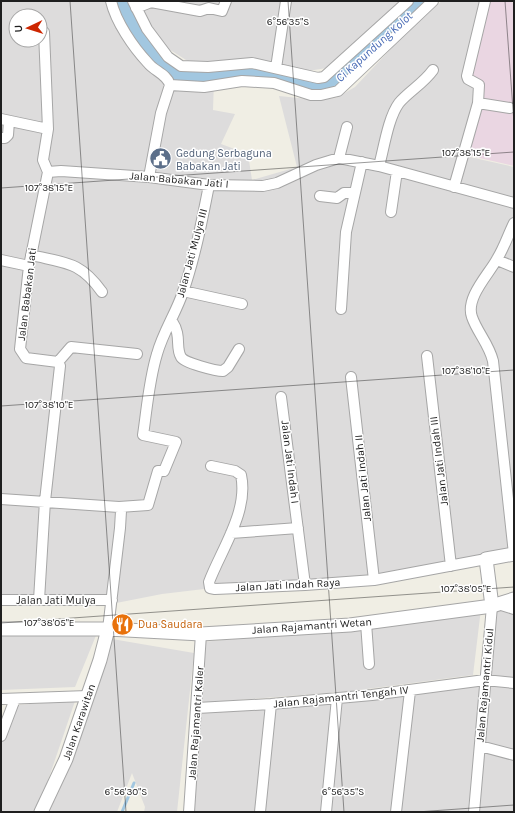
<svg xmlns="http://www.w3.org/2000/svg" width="515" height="813" font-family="Karla,sans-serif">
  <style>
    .residential { fill: #dddcdc; fill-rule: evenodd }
    .industrial { fill: #ead6e2 }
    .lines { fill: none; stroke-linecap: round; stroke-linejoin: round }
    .stream { stroke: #a2c7e0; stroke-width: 3 }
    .river { stroke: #a2c7e0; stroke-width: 17 }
    .minor-casing { stroke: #a6a6a6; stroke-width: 12 }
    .tertiary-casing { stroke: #a6a6a6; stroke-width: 15 }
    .minor { stroke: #fff; stroke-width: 10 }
    .tertiary { stroke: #fff; stroke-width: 13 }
    .ticks { fill: none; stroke: #1f1f1f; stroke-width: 1; stroke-opacity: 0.45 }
    .labels { text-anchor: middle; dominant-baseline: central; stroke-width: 3; stroke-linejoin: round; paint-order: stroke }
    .service-label { font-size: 11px; fill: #4e5e75; stroke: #fff; text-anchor: start }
    .street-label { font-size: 11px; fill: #1f1f1f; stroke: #fff }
    .food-label { font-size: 11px; fill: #c56008; stroke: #fff; text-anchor: start }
    .water-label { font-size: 12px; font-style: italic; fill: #4568b4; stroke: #fff }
    .ticks-label { font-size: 10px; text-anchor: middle; fill: #1f1f1f; stroke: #fff; stroke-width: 3; stroke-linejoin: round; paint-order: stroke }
  </style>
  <rect width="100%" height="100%" fill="#f0eee4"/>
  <path class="residential" d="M 1,1 L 112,1 L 132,43 L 170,78 L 193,83 L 214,81 L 213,110 L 235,114 L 221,144 L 248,154 L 252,180 L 297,167 L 279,96 L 318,100 L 336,98 L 355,87 L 417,21 L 442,1 L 488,1 L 480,84 L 461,155 L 514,167 L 514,549 L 377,576 L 221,587 L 162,594 L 106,605 L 1,604 ZM 16,16 L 40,16 L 40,40 L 16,40 Z
    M 135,1 L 410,1 L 339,66 L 308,71 L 263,60 L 197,67 L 150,37 Z
    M 514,598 L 514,812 L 189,812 L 197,708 L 485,680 L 492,606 Z
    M 481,609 L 473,675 L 351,691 L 200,703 L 202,642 L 394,624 Z
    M 97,633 L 75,687 L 1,690 L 1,635 Z
    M 112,639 L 194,653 L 177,812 L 144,812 L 145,807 L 132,773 L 117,812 L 48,812 L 58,793 Z
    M 75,701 L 41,801 L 35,812 L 1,812 L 1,742 L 16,705 Z"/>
  <path class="industrial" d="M 489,1 L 511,1 L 514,4 L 514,166 L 462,154 L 481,83 L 468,80 Z"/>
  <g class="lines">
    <path class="stream" d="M 122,812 L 134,783"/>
    <path class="river" d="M 123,1 C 128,20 159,69 177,77 C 201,87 231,73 256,73 C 277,74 294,87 315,88 C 327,89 336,82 345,75 L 426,1"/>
    <defs>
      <path id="minor" d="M 111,1 C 116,22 133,47 148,63 C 154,71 167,74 170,85
        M 133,1 L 147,29 L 168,57 L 181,66 L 208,67 L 252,63 L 318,78 L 324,77 L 408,1
        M 136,8 L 151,2 L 200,11 L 209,8 L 222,11 L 226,1
        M 40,29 L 44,32 L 48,129 L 43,160 L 48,172
        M 276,68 L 286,1
        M 170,85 L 204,87 L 242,81 L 274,83 L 311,95 L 321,95 L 338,91 L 433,1
        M 478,103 L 479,85 L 468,79 L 467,76 L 485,1
        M 1,119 L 48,129
        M 1,138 L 5,138 L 8,135 L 9,121
        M 339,158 L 347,127
        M 379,166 C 384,148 388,118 399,103 C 409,91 423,84 433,70
        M 48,172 L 61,171 L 149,177 L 209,185 L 263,186 L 277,183 L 316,165 L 339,158 L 379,166 L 514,203
        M 48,172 L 29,266 L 20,349 L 26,358 L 58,362
        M 149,177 L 161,113 L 170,85
        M 454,187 L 478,103 L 510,108
        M 320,196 L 337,198 L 344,193 L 354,193
        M 391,212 L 397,171
        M 31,255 C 65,263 80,261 102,292
        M 1,260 L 29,266
        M 497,260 L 514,267
        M 183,291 L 242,304
        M 341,309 L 346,232 L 362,162
        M 172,321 C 182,336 175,347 181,357 C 184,363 216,371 223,371 L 228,367 L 239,349
        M 427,356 L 451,566
        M 58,362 L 71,347 L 137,354
        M 351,377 L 374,580
        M 281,397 L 305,585
        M 211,466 L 235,471 L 241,475 C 249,511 221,550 209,582 L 210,588 L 215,589 L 305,585 L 374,580 L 486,559
        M 1,499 L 119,507 L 121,511 L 120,528 L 108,629
        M 119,507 L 148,505 L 158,471 L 164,471 L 176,442 L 143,435 C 147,408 149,380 157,354 C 163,332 176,313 183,292 C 195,257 202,221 209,185
        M 231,533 L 298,528
        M 514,554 L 493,361 C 489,344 477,332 472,317 C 465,298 489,274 497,259 C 504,248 508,235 514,223
        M 1,600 L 112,600
        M 39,600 L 45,501 L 60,366 L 58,362
        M 498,604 L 514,609
        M 366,623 L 369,664
        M 1,699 L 88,696
        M 197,708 L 271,704 L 372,695 L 485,680 L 514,683
        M 1,736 L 15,699
        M 480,746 L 514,755
        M 189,812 L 201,634
        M 260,812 L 271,704
        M 326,812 L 337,698
        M 396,812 L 410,691
        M 474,812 L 492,606"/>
      <path id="tertiary" d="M 492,606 L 486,559 L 514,554
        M 1,629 L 108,629 L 201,634 L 350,625 L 492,606 L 514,599
        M 41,812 L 66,759 L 100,660 L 108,629"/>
    </defs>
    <use href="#minor" class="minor-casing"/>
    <use href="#tertiary" class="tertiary-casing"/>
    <use href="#minor" class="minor"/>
    <use href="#tertiary" class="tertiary"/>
  </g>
  <path class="ticks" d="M 70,1 L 126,812M 288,1 L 344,812M 505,1 L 514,123M 1,188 L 514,152M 1,406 L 514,370M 1,623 L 514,587M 417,812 L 514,805"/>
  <defs>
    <symbol id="civic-disc" viewBox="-11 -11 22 22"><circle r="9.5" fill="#5c6f8a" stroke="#fff"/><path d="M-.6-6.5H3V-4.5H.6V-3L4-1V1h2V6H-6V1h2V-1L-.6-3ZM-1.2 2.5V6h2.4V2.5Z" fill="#fff"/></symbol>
    <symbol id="restaurant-disc" viewBox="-11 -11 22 22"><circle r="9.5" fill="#e8710a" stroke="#fff"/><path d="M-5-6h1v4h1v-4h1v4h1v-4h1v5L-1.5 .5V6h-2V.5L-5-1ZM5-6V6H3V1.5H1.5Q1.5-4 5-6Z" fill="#fff"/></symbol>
  </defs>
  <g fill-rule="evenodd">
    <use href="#civic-disc" x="148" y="146" width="25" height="25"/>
    <use href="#restaurant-disc" x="110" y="612" width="25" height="25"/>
  </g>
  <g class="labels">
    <g class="service-label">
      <text x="176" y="153">Gedung Serbaguna<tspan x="176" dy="13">Babakan Jati</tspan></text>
    </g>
    <g class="street-label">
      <text transform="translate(179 180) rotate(5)">Jalan Babakan Jati I</text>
      <text transform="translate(192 253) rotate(-75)">Jalan Jati Mulya III</text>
      <text transform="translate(27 294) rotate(-83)">Jalan Babakan Jati</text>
      <text transform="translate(439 461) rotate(-97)">Jalan Jati Indah III</text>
      <text transform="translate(290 462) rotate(83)">Jalan Jati Indah I</text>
      <text transform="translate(363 478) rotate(-96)">Jalan Jati Indah II</text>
      <text transform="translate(288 585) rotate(-3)">Jalan Jati Indah Raya</text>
      <text x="56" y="600">Jalan Jati Mulya</text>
      <text transform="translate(312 626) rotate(-4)">Jalan Rajamantri Wetan</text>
      <text transform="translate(485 685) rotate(-85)">Jalan Rajamantri Kidul</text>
      <text transform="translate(341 697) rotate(-6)">Jalan Rajamantri Tengah IV</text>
      <text transform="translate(79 722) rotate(-71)">Jalan Karawitan</text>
      <text transform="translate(196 723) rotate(-86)">Jalan Rajamantri Kaler</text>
    </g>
    <g class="food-label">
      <text x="138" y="624">Dua Saudara</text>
    </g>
    <g class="water-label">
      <text transform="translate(374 47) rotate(-42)">Ci Kapundung Kolot</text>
    </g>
  </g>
  <g class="ticks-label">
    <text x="288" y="25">6°56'35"S</text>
    <text x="466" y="156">107°38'15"E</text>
    <text x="49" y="191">107°38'15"E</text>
    <text x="466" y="374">107°38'10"E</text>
    <text x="49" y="408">107°38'10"E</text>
    <text x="466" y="592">107°38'05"E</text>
    <text x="49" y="626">107°38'05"E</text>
    <text x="126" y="795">6°56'30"S</text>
    <text x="343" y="795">6°56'35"S</text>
  </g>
  <rect width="515" height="813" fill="none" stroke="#1f1f1f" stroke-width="4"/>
  <g transform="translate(28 28) rotate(266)"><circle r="19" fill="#ffffff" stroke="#a5a5a5"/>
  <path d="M0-3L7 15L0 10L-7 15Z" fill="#cd2600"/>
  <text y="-6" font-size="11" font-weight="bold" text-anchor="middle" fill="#1f1f1f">U</text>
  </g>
</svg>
